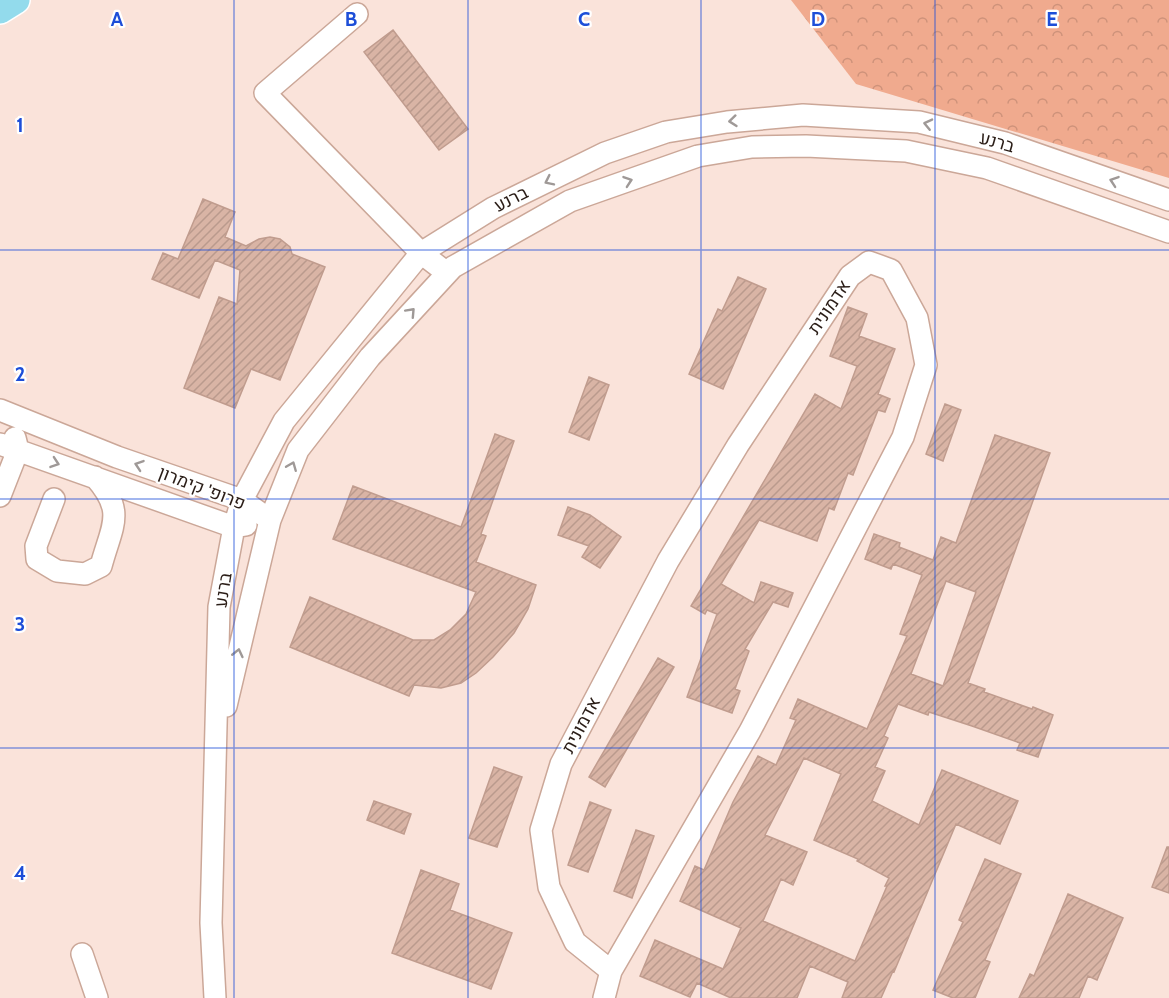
<svg xmlns="http://www.w3.org/2000/svg" width="1169" height="998" font-family="Cabin,Heebo,sans-serif">
  <style>
    .forest { fill: url(#forest-crowns) }
    .building { fill: url(#building-hatch); stroke: #c09c8e; stroke-width: 1.5; fill-rule: evenodd }
    .lines { fill: none; stroke-linecap: round; stroke-linejoin: round }
    .minor-casing { stroke: #cba798; stroke-width: 24 }
    .major-casing { stroke: #fff; stroke-width: 30 }
    .minor { stroke: #fff; stroke-width: 21 }
    .major { stroke: #93dbec; stroke-width: 27 }
    .oneway { stroke: #9f9997 }
    .grid { fill: none; stroke: #1d4ed8; stroke-width: 1.5; stroke-opacity: 0.55 }
    .labels { text-anchor: middle; dominant-baseline: central; stroke-width: 4.5; stroke-linejoin: round; paint-order: stroke }
    .street-label { font-size: 18px; fill: #2a1d17; stroke: #fff }
    .grid-label { font-size: 20px; text-anchor: middle; font-weight: bold; fill: #1d4ed8; stroke: #fff; stroke-width: 4.5; stroke-linejoin: round; paint-order: stroke }
  </style>
  <defs>
    <pattern id="forest-crowns" width="20" height="18" patternUnits="userSpaceOnUse" patternTransform="scale(1.5)"><rect width="20" height="18" fill="#f0aa8e"/><path d="M2 6a3 3 0 1 1 6 0M12 15a3 3 0 1 1 6 0" fill="none" stroke="#ce927a"/></pattern>
    <pattern id="building-hatch" width="6" height="6" patternUnits="userSpaceOnUse" patternTransform="scale(1.5)"><rect width="6" height="6" fill="#d9b4a5"/><path d="M-1 1l2-2M0 6l6-6M5 7l2-2" fill="none" stroke="#ba9a8d"/></pattern>
  </defs>
  <rect width="100%" height="100%" fill="#fae3da"/>
  <path class="forest" d="M 791,0 L 1169,0 L 1169,178 L 856,84 Z"/>
  <path class="building" d="M 393,30 L 468,129 L 439,150 L 364,52 Z
    M 203,199 L 235,212 L 225,237 L 246,246 L 259,239 L 270,237 L 280,239 L 290,247 L 292,254 L 325,267 L 280,380 L 251,369 L 235,408 L 184,388 L 219,297 L 237,304 L 240,270 L 215,260 L 199,298 L 152,279 L 163,253 L 178,259 Z
    M 738,277 L 766,289 L 723,389 L 689,374 L 718,309 L 722,311 Z
    M 848,307 L 867,314 L 859,336 L 895,349 L 878,394 L 890,399 L 885,412 L 878,410 L 853,475 L 848,473 L 834,510 L 829,508 L 817,541 L 759,520 L 721,584 L 754,603 L 761,582 L 793,593 L 788,607 L 773,602 L 745,649 L 749,651 L 735,689 L 740,691 L 732,713 L 687,697 L 717,614 L 707,610 L 705,614 L 691,606 L 815,394 L 841,409 L 857,366 L 830,356 Z
    M 589,377 L 609,385 L 589,440 L 569,432 Z
    M 945,404 L 961,410 L 943,461 L 926,454 Z
    M 495,434 L 514,441 L 481,534 L 486,536 L 476,562 L 536,585 L 528,609 L 514,633 L 493,657 L 476,673 L 461,683 L 441,688 L 414,685 L 409,696 L 290,647 L 310,597 L 413,640 L 434,640 L 450,630 L 466,614 L 476,592 L 333,539 L 353,486 L 461,527 Z
    M 995,435 L 1050,453 L 968,683 L 985,689 L 984,692 L 1032,709 L 1033,707 L 1053,715 L 1038,757 L 1017,750 L 1020,743 L 972,726 L 929,712 L 928,715 L 898,704 L 884,736 L 888,738 L 875,767 L 885,771 L 872,801 L 919,825 L 942,770 L 1018,801 L 1000,844 L 956,824 L 894,972 L 893,971 L 881,998 L 842,998 L 848,982 L 810,966 L 797,998 L 731,998 L 697,983 L 690,997 L 640,976 L 655,940 L 723,969 L 741,928 L 680,901 L 695,866 L 704,870 L 733,802 L 758,756 L 776,765 L 796,720 L 790,718 L 798,699 L 867,729 L 907,636 L 900,634 L 922,575 L 893,564 L 891,569 L 865,559 L 874,534 L 900,543 L 899,547 L 933,560 L 941,537 L 956,543 ZM 946,581 L 976,592 L 943,686 L 911,674 ZM 804,758 L 841,774 L 814,840 L 858,859 L 857,861 L 889,878 L 885,886 L 887,886 L 855,961 L 763,921 L 781,879 L 793,885 L 807,852 L 765,835 Z
    M 568,507 L 590,515 L 621,537 L 600,568 L 582,557 L 589,546 L 558,535 Z
    M 658,658 L 674,667 L 605,787 L 589,777 Z
    M 494,767 L 522,777 L 497,847 L 469,838 Z
    M 374,801 L 411,814 L 404,834 L 367,820 Z
    M 590,802 L 611,810 L 588,872 L 568,865 Z
    M 636,830 L 654,836 L 632,898 L 614,891 Z
    M 1167,847 L 1169,847 L 1169,893 L 1152,887 Z
    M 985,859 L 1021,874 L 985,960 L 990,962 L 975,998 L 953,998 L 933,990 L 963,922 L 959,920 Z
    M 421,870 L 459,884 L 450,910 L 512,933 L 491,989 L 392,953 Z
    M 1068,894 L 1123,918 L 1097,980 L 1088,976 L 1079,998 L 1019,998 L 1030,974 L 1034,976 Z"/>
  <g class="lines">
    <defs>
      <path id="minor" d="M 357,14 L 265,93 L 421,253 L 447,273
        M 0,410 L 117,457 L 242,500 L 270,520
        M 0,444 L 234,527 L 246,525
        M 0,496 L 18,450 L 15,438
        M 54,499 L 36,546 L 37,559 L 57,571 L 85,574 L 101,566 C 112,525 126,512 95,477
        M 226,706 L 270,520 L 298,450 L 370,357 L 453,267 L 570,201 L 698,156 L 752,147 L 806,146 L 906,151 L 987,168 L 1169,232
        M 82,954 L 97,998
        M 215,998 L 211,923 L 219,607 L 234,527 L 242,500 L 284,421 L 421,253 L 493,208 L 605,153 L 666,132 L 727,122 L 803,115 L 919,122 L 1005,143 L 1169,200
        M 604,998 L 611,971 L 750,731 L 903,437 L 926,365 L 917,318 L 891,270 L 869,262 L 850,276 L 738,445 L 668,561 L 561,764 L 541,830 L 549,887 L 575,942 L 611,971"/>
      <path id="major" d="M 0,10 L 16,0"/>
    </defs>
    <use href="#minor" class="minor-casing"/>
    <use href="#major" class="major-casing"/>
    <use href="#minor" class="minor"/>
    <use href="#major" class="major"/>
  </g>
  <defs><path id="oneway-chevron" d="M-2-3.5L2.5 0L-2 3.5" fill="none" stroke-width="1.6" stroke-linecap="round" stroke-linejoin="round" transform="scale(1.5)"/></defs>
  <g class="oneway">
    <use href="#oneway-chevron" transform="translate(733 121) rotate(174)"/>
    <use href="#oneway-chevron" transform="translate(928 124) rotate(-167)"/>
    <use href="#oneway-chevron" transform="translate(549 181) rotate(154)"/>
    <use href="#oneway-chevron" transform="translate(628 181) rotate(-19)"/>
    <use href="#oneway-chevron" transform="translate(1114 181) rotate(-161)"/>
    <use href="#oneway-chevron" transform="translate(411 312) rotate(-47)"/>
    <use href="#oneway-chevron" transform="translate(55 463) rotate(19)"/>
    <use href="#oneway-chevron" transform="translate(139 465) rotate(-161)"/>
    <use href="#oneway-chevron" transform="translate(292 466) rotate(-68)"/>
    <use href="#oneway-chevron" transform="translate(238 653) rotate(-77)"/>
  </g>
  <path class="grid" d="M 234,0 L 234,998M 468,0 L 468,998M 701,0 L 701,998M 935,0 L 935,998M 0,250 L 1169,250M 0,499 L 1169,499M 0,748 L 1169,748"/>
  <g class="labels">
    <g class="street-label">
      <text transform="translate(997 142) rotate(16)">ברנע</text>
      <text transform="translate(511 199) rotate(-27)">ברנע</text>
      <text transform="translate(829 307) rotate(-56)">אדמונית</text>
      <text transform="translate(202 488) rotate(21)">פרופ' קימרון</text>
      <text transform="translate(223 590) rotate(-81)">ברנע</text>
      <text transform="translate(581 725) rotate(-62)">אדמונית</text>
    </g>
  </g>
  <g class="grid-label">
    <text x="117" y="26">A</text>
    <text x="351" y="26">B</text>
    <text x="584" y="26">C</text>
    <text x="818" y="26">D</text>
    <text x="1052" y="26">E</text>
    <text x="20" y="132">1</text>
    <text x="20" y="381">2</text>
    <text x="20" y="631">3</text>
    <text x="20" y="880">4</text>
  </g>
</svg>
